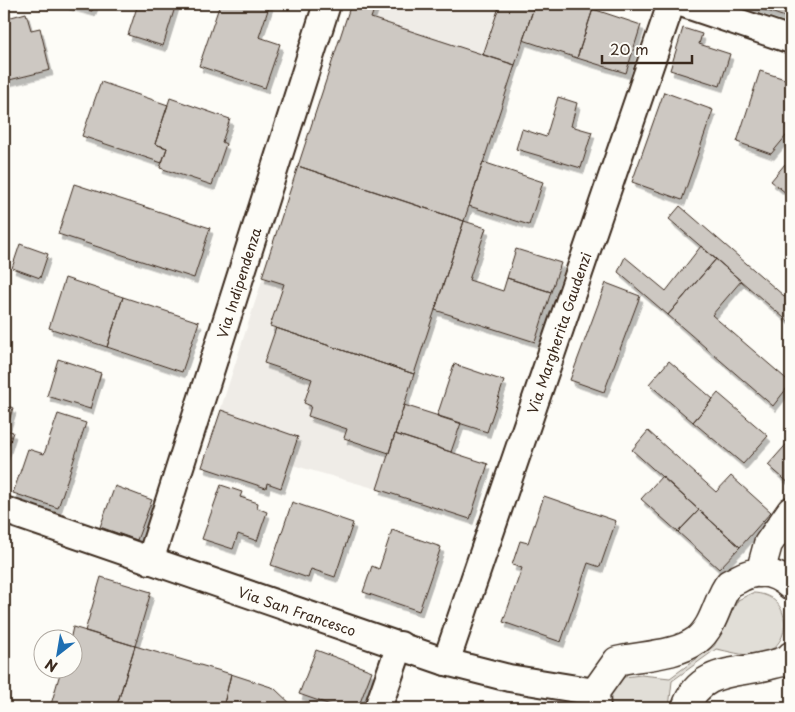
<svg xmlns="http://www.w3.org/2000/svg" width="795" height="712" font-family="'Playpen Sans',sans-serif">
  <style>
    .built { fill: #efece7 }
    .green { fill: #e1ded7; stroke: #8e847a }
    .building { fill: #cdc8c2; stroke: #3b2a1e; filter: url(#shadow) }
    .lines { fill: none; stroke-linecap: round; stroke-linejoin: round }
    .street-casing { stroke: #3b2a1e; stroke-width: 30 }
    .secondary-casing { stroke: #3b2a1e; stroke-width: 31 }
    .street { stroke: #fdfcf7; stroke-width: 26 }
    .secondary { stroke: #fdfcf7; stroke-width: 28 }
    .labels { text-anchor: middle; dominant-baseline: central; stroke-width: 4; stroke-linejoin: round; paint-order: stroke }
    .street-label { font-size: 14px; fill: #3b2a1e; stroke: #fdfcf7 }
  </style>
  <defs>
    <filter id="shadow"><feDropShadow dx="3" dy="5.5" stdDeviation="0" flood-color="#0004"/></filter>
  </defs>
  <rect width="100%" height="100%" fill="#fdfcf7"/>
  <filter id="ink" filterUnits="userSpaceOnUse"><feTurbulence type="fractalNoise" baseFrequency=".02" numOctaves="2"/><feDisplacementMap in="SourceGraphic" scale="10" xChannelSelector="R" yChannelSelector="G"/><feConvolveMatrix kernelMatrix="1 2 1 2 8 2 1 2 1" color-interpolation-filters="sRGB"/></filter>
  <g filter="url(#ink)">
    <path class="built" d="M 351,4 L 535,4 L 395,433 L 488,464 L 470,519 L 377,489 L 289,464 L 281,488 L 268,484 L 266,488 L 202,467 Z"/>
    <path class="green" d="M 752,593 C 795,593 795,652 755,655 C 743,656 728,651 716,649 L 672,681 L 669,708 L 611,708 L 611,694 L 624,677 L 641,675 L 670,678 L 714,646 L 738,600 Z"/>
    <path class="building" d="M 66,4 L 95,4 L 92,11 Z
      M 138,4 L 176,4 L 163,46 L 128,35 Z
      M 220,4 L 270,4 L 259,37 L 280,44 L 265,88 L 199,66 Z
      M 351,4 L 376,4 L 371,18 L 515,65 L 464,221 L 298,166 Z
      M 500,4 L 535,4 L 515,65 L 483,55 Z
      M 535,4 L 577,4 L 593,9 L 577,58 L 523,40 Z
      M 747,4 L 791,4 L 791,19 Z
      M 593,9 L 641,25 L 626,73 L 577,58 Z
      M 26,13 L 31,30 L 40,28 L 50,70 L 5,81 L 7,93 L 4,93 L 4,19 Z
      M 683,28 L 702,34 L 699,44 L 730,54 L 720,86 L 670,70 Z
      M 760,71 L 791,81 L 791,130 L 771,154 L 737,142 Z
      M 101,82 L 168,105 L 155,144 L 167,148 L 162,163 L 82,136 Z
      M 664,92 L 713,110 L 682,200 L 632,182 Z
      M 558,97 L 577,103 L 571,126 L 592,132 L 581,168 L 516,149 L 522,129 L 546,137 Z
      M 170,98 L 230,119 L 222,142 L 226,144 L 212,185 L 160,168 L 167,148 L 155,144 Z
      M 483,162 L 543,182 L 529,225 L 469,206 Z
      M 785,164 L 791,169 L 791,197 L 771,181 Z
      M 298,166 L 464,221 L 414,374 L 270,326 L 284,284 L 262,277 Z
      M 74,184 L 210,228 L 194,278 L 58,234 Z
      M 680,206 L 791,302 L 791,324 L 669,219 Z
      M 464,221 L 486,228 L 469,280 L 503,291 L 507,278 L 551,292 L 535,342 L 435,310 Z
      M 20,244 L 48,254 L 40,278 L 12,268 Z
      M 701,246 L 716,259 L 668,315 L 618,272 L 625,257 L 666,291 Z
      M 516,249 L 561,263 L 551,292 L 507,278 Z
      M 716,259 L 741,281 L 712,315 L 791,383 L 773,406 L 668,315 Z
      M 65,278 L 123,297 L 107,347 L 49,328 Z
      M 606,283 L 640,296 L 604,392 L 570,380 Z
      M 123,297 L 199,322 L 182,372 L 107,347 Z
      M 276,328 L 414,374 L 389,453 L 344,438 L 347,429 L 308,416 L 311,406 L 304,403 L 312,379 L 264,363 Z
      M 58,359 L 101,373 L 90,409 L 47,396 Z
      M 669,361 L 713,399 L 693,422 L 649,384 Z
      M 454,364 L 504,381 L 487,432 L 437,416 Z
      M 718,393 L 768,436 L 743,464 L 693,422 Z
      M 4,404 L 13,408 L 6,430 L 13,432 L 4,460 Z
      M 404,405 L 461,423 L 451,452 L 395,434 Z
      M 221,410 L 298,437 L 281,488 L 267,483 L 266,488 L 202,467 Z
      M 58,414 L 86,423 L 58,508 L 13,493 L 28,449 L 44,454 Z
      M 648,431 L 716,492 L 731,476 L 771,512 L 740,547 L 632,450 Z
      M 395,434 L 488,464 L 470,519 L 377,489 Z
      M 791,439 L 791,485 L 768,465 Z
      M 662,476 L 699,510 L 678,532 L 641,499 Z
      M 221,485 L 242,492 L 240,497 L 258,503 L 257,508 L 267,512 L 257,541 L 238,534 L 233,549 L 202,539 Z
      M 115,486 L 152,500 L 137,540 L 100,527 Z
      M 544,496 L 616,521 L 600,567 L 588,563 L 561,642 L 503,622 L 522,568 L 512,565 L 520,541 L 528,543 Z
      M 292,502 L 353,523 L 335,577 L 311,569 L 308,578 L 271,565 Z
      M 699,510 L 740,547 L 719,569 L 678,532 Z
      M 392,530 L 441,547 L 419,611 L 363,592 L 372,566 L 379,569 Z
      M 101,577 L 151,592 L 135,646 L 85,631 Z
      M 73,627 L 135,646 L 116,708 L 50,708 L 61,670 L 72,670 L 72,640 L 70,640 Z
      M 135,646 L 231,674 L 223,708 L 116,708 Z
      M 316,650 L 372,671 L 358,708 L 339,708 L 299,694 Z
      M 231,674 L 274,688 L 295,708 L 223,708 Z"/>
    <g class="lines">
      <defs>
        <g id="street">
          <path d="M 684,4 L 791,40"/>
          <path id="s1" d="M 4,510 L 446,662 L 509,678 L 595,692"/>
          <path id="s2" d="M 150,561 L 327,4"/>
          <path id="s3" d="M 446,662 L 671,4"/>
          <path d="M 378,708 L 400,645"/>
        </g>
        <path id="secondary" d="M 760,573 L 768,544 L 791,511
          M 596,708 L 595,692 L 617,661 C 643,655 675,656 697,640 C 715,626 718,597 729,584 C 732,582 737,580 740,578 C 758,568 776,572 791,586
          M 686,708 C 699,668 738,674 770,665 C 778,663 786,662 791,656"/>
      </defs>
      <use href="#street" class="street-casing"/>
      <use href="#secondary" class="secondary-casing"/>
      <use href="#street" class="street"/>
      <use href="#secondary" class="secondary"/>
    </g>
  </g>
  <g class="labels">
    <g class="street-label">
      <text stroke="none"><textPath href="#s2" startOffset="292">Via Indipendenza</textPath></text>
      <text stroke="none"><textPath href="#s3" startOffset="348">Via Margherita Gaudenzi</textPath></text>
      <text stroke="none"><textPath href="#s1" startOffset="310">Via San Francesco</textPath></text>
    </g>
  </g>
  <rect width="795" height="712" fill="none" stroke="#fdfcf7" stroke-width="20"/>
  <rect x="10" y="10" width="775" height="692" fill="none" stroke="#3b2a1e" stroke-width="2" filter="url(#ink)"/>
  <g transform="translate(58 654) rotate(211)"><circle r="24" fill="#fdfcf7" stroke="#afa8a0"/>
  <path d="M0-4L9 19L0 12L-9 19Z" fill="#1f6fb2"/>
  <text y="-8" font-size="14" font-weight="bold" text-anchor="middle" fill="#3b2a1e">N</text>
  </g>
  <path d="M602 55v8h90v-8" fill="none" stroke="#3b2a1e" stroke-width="2.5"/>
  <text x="610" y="55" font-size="15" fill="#3b2a1e" stroke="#fdfcf7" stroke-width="4" paint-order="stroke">20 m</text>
</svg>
